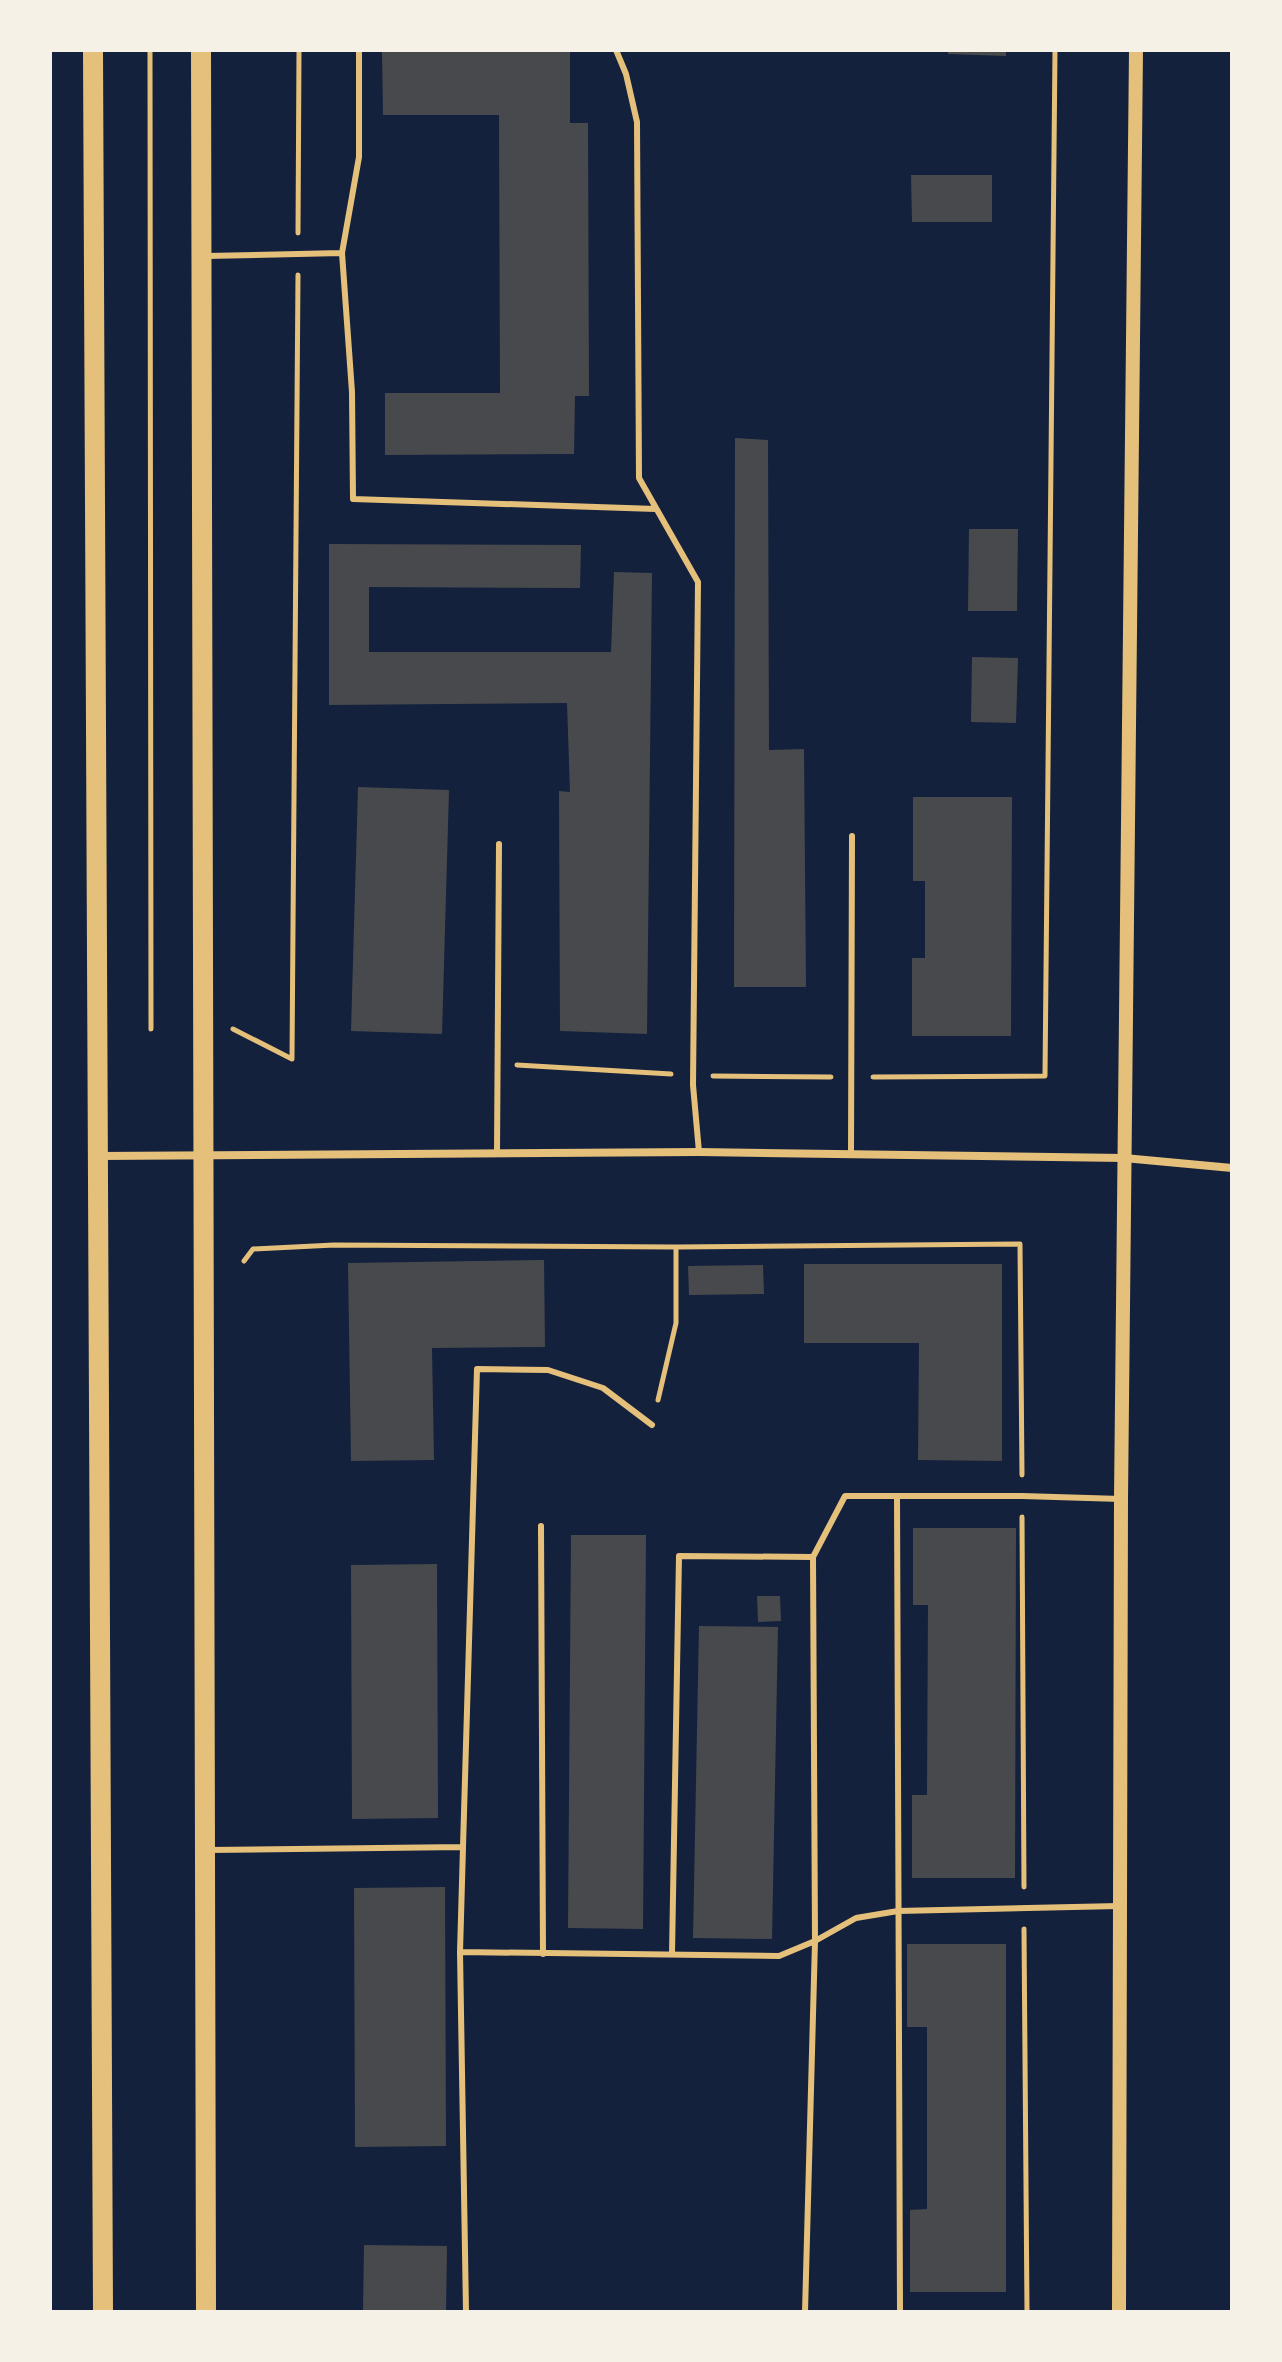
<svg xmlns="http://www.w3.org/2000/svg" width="1282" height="2362" font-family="'Alegreya Sans',sans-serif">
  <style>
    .building { fill: #48494c }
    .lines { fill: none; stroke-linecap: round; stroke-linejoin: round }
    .path { stroke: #e5c07b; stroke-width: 5 }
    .service { stroke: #e5c07b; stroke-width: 6 }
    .minor { stroke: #e5c07b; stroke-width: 8 }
    .tertiary { stroke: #e5c07b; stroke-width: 14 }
    .primary { stroke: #e5c07b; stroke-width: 20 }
  </style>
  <rect width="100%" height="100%" fill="#14213d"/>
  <path class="building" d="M 948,50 L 1006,50 L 1006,56 L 948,54 Z
    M 570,51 L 570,123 L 588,123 L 589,396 L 575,396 L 574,454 L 385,455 L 385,393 L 500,393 L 499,115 L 383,115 L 382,52 Z
    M 911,175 L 992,175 L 992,222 L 912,222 Z
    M 735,438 L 768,440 L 769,750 L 804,749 L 806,987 L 734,987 Z
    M 969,529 L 1018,529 L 1017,611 L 968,611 Z
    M 329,544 L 581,545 L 580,588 L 369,587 L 369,652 L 611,652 L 614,572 L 652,573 L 647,1034 L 560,1031 L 559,791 L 570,792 L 567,703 L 329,705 Z
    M 972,657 L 1018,658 L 1016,723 L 971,722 Z
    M 358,787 L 449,790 L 442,1034 L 351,1031 Z
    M 913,797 L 1012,797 L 1011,1036 L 912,1036 L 912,958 L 925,958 L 925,881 L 913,881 Z
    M 544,1260 L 545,1347 L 432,1348 L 434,1460 L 351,1461 L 348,1263 Z
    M 804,1264 L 1002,1264 L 1002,1461 L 918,1460 L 919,1343 L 804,1343 Z
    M 763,1265 L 764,1294 L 689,1295 L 688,1266 Z
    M 913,1528 L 1016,1528 L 1015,1878 L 912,1878 L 912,1795 L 927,1795 L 928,1605 L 913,1605 Z
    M 571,1535 L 646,1535 L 643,1929 L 568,1928 Z
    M 437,1564 L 438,1818 L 352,1819 L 351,1565 Z
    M 757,1596 L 780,1596 L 781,1621 L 758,1622 Z
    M 699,1626 L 778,1627 L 772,1939 L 693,1938 Z
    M 445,1887 L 446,2146 L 355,2147 L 354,1888 Z
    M 907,1944 L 1006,1944 L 1006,2292 L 910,2292 L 910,2210 L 927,2209 L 927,2027 L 907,2027 Z
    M 364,2245 L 447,2246 L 446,2312 L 363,2312 Z"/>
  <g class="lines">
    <path class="path" d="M 150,50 L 151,1029
      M 298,233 L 299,50
      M 233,1029 L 292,1059 L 298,275
      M 517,1065 L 671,1074
      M 713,1076 L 831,1077
      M 873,1077 L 1045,1076 L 1055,50
      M 244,1261 L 253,1249 L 334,1245 L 676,1247 L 1020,1244 L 1022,1475
      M 658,1400 L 676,1323 L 676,1247
      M 1022,1517 L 1024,1887
      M 1024,1929 L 1027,2312"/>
    <path class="service" d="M 616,50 L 626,74 L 637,122 L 639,478 L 698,582 L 693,1085 L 699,1152
      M 342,253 L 352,392 L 353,499 L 656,509
      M 206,256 L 342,253 L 359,157 L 359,50
      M 497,1153 L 499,844
      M 851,1154 L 852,836
      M 897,1496 L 900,2312
      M 541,1526 L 543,1954
      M 463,1847 L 477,1369 L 548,1370 L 603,1388 L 652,1425
      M 208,1850 L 463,1847 L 460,1952 L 466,2312
      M 460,1952 L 779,1956 L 815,1941 L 856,1918 L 898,1911 L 1119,1906
      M 672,1954 L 679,1556 L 813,1557
      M 805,2312 L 815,1941 L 813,1557 L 845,1496 L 1022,1496 L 1121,1499"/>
    <path class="minor" d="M 98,1156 L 699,1152 L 1124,1158 L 1232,1168"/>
    <path class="tertiary" d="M 1119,2312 L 1121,1499 L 1136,50"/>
    <path class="primary" d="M 93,50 L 103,2312
      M 201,50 L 206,2312"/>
  </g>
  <rect width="1282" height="2362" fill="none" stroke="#f6f1e7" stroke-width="104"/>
</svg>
